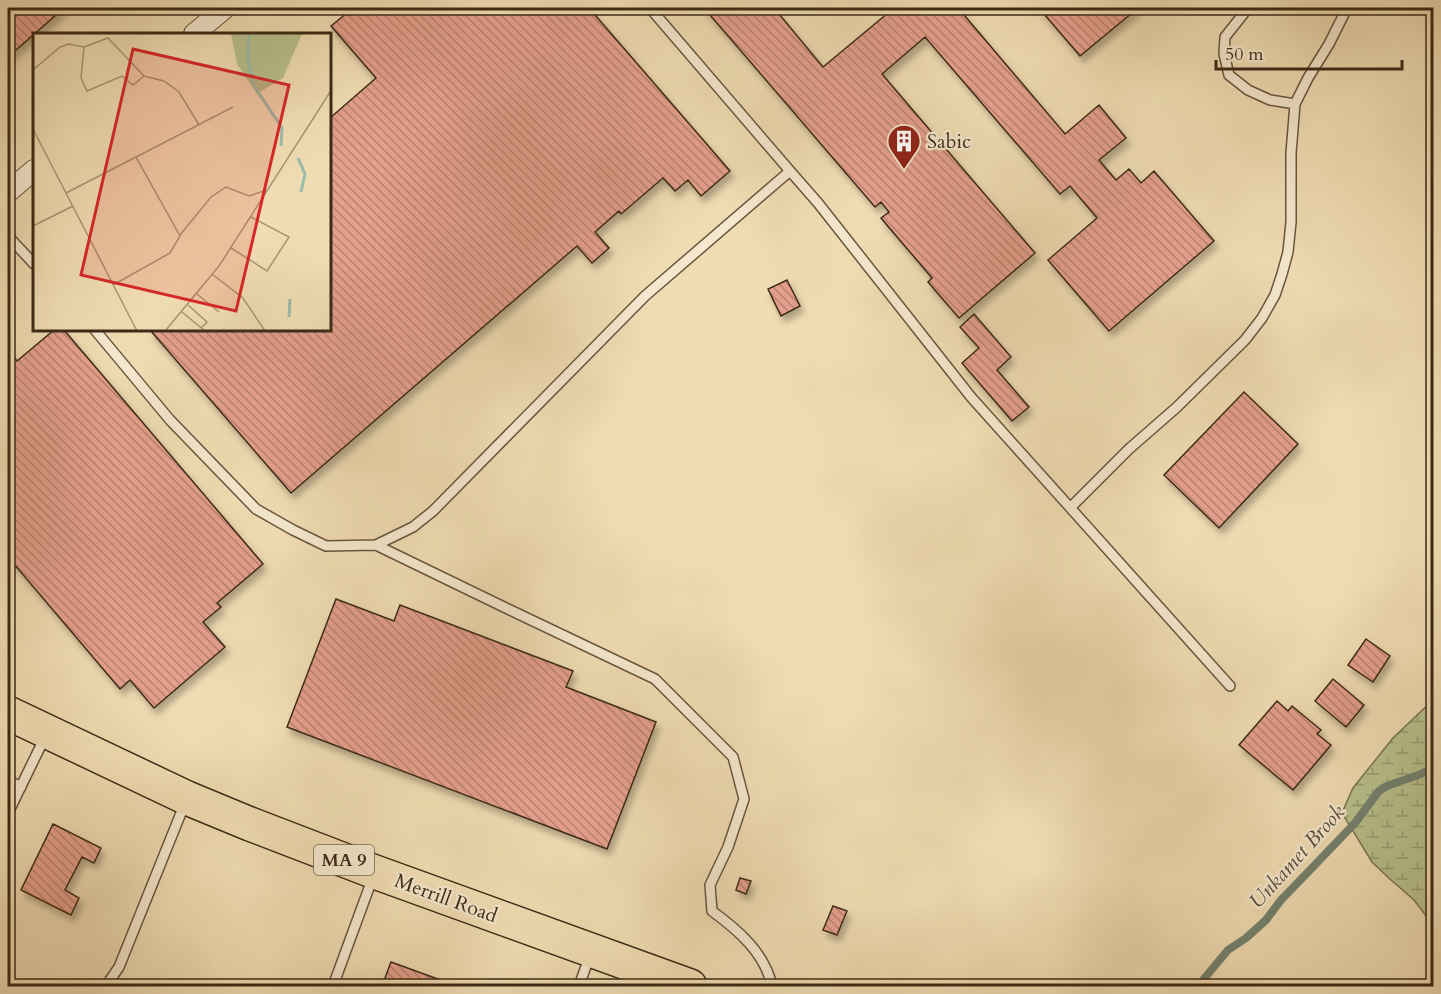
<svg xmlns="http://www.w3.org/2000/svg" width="1441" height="994" font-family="Cardo,serif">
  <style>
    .wetland { fill: url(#wetland-marsh); stroke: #7a7552; stroke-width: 1.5 }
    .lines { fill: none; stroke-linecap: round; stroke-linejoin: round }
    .stream { stroke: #748270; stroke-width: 8 }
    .building { fill: url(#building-back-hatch); stroke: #3c2a17; stroke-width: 1.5; filter: url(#shadow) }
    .service-casing { stroke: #69563e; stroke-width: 12 }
    .minor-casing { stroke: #69563e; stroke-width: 22 }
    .trunk-casing { stroke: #3c2a17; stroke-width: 36 }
    .service { stroke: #f5e8ce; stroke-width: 9 }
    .minor { stroke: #f5e8ce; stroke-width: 20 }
    .trunk { stroke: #f0dcb3; stroke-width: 33 }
    .labels { text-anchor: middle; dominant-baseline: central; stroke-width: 4.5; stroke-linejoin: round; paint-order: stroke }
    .shield { fill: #f5e8ce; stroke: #74634e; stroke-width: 1.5 }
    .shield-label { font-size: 18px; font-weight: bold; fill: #3c2a17 }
    .poi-label { font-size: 20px; fill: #3c2a17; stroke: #f5e8ce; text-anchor: start }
    .street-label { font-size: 20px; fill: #3c2a17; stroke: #f5e8ce }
    .water-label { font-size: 21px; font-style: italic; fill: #544e3c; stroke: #f5e8ce }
    .inset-river { fill: none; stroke: #9abcab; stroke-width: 3 }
    .inset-road { fill: none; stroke: #a89575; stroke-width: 1.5 }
    .view { fill: #d62828; fill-opacity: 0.15; stroke: #d62828; stroke-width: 3 }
    .inset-edge { fill: none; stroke: #3c2a17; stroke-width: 3 }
  </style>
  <defs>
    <pattern id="wetland-marsh" width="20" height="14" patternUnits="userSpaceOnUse" patternTransform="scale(1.5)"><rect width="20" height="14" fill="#b8c08d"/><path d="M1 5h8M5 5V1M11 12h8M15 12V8" fill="none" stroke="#979c72"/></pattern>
    <pattern id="building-back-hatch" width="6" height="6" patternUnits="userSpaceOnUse" patternTransform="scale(1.5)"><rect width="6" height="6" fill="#e49f8c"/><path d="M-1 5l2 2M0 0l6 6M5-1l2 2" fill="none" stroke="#ba8271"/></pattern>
    <filter id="shadow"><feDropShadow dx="3.5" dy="6" stdDeviation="3" flood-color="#0004"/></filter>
  </defs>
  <rect width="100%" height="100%" fill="#f0dcb3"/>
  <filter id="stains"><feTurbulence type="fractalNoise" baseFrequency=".00333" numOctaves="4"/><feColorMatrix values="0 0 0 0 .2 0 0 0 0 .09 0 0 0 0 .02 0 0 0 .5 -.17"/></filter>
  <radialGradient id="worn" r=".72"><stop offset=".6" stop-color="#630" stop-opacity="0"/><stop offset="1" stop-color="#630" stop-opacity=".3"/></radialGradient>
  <path class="wetland" d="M 1433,700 L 1433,925 L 1414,900 L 1391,880 L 1372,862 L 1342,813 L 1353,788 L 1393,738 Z"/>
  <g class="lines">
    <path class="stream" d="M 1198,986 L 1228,950 L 1246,938 L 1266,920 L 1281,900 L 1311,869 L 1355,823 L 1379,791 L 1387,786 L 1421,774 L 1434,767"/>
  </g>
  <path class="building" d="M 8,8 L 64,8 L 8,57 Z
    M 353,8 L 589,8 L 730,171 L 701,196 L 688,180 L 675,191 L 663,178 L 621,214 L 619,211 L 595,232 L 609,248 L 592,263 L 577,246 L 291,493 L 150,330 L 330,330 L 330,118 L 376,78 L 331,26 Z
    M 704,8 L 774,8 L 823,67 L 894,8 L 961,8 L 959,9 L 1065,134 L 1099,105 L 1126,138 L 1099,160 L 1116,180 L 1129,169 L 1141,183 L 1154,171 L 1214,241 L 1109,331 L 1048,260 L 1097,218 L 1070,186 L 1060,194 L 925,37 L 882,74 L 1035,253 L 959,318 L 928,282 L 932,278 L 881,218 L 889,212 L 881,202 L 875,207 Z
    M 1039,8 L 1138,8 L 1080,56 Z
    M 787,280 L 800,306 L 781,316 L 768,289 Z
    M 974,314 L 1011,357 L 997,370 L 1029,407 L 1012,421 L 962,363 L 979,348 L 960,327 Z
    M 54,330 L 64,330 L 263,564 L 217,603 L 221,607 L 203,622 L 225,647 L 154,708 L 130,680 L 120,689 L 8,557 L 8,352 L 9,351 L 17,361 Z
    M 1244,392 L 1298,444 L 1219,528 L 1164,475 Z
    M 336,599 L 394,621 L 400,605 L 573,671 L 566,687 L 656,722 L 607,849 L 287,727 Z
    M 1366,639 L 1390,656 L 1373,682 L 1348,665 Z
    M 1333,679 L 1364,705 L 1346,727 L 1315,701 Z
    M 1277,701 L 1288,711 L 1292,706 L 1321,730 L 1317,734 L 1331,745 L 1293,790 L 1239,745 Z
    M 53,824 L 101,848 L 94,863 L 82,857 L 65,890 L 79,898 L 71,915 L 21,890 Z
    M 740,878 L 751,881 L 746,894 L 736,890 Z
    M 833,906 L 847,911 L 837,935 L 823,930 Z
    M 391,962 L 457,986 L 382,986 Z"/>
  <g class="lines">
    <defs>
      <path id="service" d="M 650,8 L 790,171
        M 1295,104 L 1308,78 L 1329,44 L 1347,8
        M 8,236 L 34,264
        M 95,330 L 170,420 L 256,509 L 293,530 L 326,546 L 376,545 L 413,527 L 433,511 L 645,296 L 790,171 L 818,203 L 971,397 L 1230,686
        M 1071,507 L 1129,449 L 1177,407 L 1245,340 L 1262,318 L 1275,295 L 1282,274 L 1288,252 L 1291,222 L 1291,153 L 1295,104 L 1270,100 L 1248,90 L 1229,75 L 1224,54 L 1225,37 L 1248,8
        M 376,545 L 508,609 L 655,679 L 733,757 L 744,799 L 728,847 L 710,885 L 712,911 C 738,930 765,953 772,986
        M 8,780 L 21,787
        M 8,813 L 45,737
        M 106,986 L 119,967 L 185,803
        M 333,986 L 373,877
        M 579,986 L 590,955"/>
      <path id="minor" d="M 194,34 L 225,8
        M 8,192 L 34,170"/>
      <path id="trunk" d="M 8,713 L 187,798 L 250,824 L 375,872 L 690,986"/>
    </defs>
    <use href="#service" class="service-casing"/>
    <use href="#minor" class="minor-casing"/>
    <use href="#trunk" class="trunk-casing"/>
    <use href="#service" class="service"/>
    <use href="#minor" class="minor"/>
    <use href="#trunk" class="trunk"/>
  </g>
  <defs>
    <symbol id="building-pin" viewBox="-11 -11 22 30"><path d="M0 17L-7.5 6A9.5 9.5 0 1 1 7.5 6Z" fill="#8f2418" stroke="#f5e8ce"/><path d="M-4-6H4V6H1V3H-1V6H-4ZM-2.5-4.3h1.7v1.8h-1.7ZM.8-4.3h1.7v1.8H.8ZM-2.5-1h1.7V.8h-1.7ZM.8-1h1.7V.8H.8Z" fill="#fff"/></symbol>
  </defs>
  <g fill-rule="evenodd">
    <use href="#building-pin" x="885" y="122" width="38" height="52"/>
  </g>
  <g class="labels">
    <rect class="shield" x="314" y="845" width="60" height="30" rx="4.5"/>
    <g class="shield-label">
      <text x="344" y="860">MA 9</text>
    </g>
    <g class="poi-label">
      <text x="927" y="141">Sabic</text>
    </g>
    <g class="street-label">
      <text transform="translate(446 898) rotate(20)">Merrill Road</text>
    </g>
    <g class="water-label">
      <text transform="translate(1297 857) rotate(-48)">Unkamet Brook</text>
    </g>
  </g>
  <g transform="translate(33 33)">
    <rect width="298" height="298" fill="#f0dcb3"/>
    <path d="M 198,0 L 269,0 L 269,1 L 250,45 L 224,61 L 204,31 Z" fill="#b8c08d"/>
    <path class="inset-river" d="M 216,0 L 215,28 L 221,53 L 249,95 L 248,113M 265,125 L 272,141 L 268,159M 256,284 L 257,266"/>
    <path class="inset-road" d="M 51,14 L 75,5 L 111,43M 0,37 L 27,14 L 36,11 L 51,14 L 48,45 L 54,58 L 89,43 L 100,52 L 111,43 L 131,48 L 146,59 L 166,92M 0,96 L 104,298M 33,160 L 103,124M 0,193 L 40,173M 147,202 L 178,164 L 193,154 L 216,163 L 234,157M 198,215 L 234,238 L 256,204 L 218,184M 179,241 L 210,265 L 232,298M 80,252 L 137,220 L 147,203 L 103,124 L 200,74M 164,261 L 186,279M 155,272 L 174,289 L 168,295M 149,279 L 172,298M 132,298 L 186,233 L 299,56"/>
    <path class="view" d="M 100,16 L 256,52 L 203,278 L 48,242 Z"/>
    <rect width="298" height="298" class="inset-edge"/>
  </g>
  <rect width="1441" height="994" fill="none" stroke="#f0dcb3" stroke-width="30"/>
  <rect x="9" y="9" width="1423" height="976" fill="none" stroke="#3c2a17" stroke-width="3"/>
  <rect x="15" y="15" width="1411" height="964" fill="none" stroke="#3c2a17" stroke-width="1.5"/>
  <path d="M1216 60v9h186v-9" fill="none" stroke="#3c2a17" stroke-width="3"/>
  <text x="1225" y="60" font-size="18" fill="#3c2a17" stroke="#f5e8ce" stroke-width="4.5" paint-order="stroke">50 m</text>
  <rect width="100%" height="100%" filter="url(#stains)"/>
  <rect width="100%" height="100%" fill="url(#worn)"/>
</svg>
